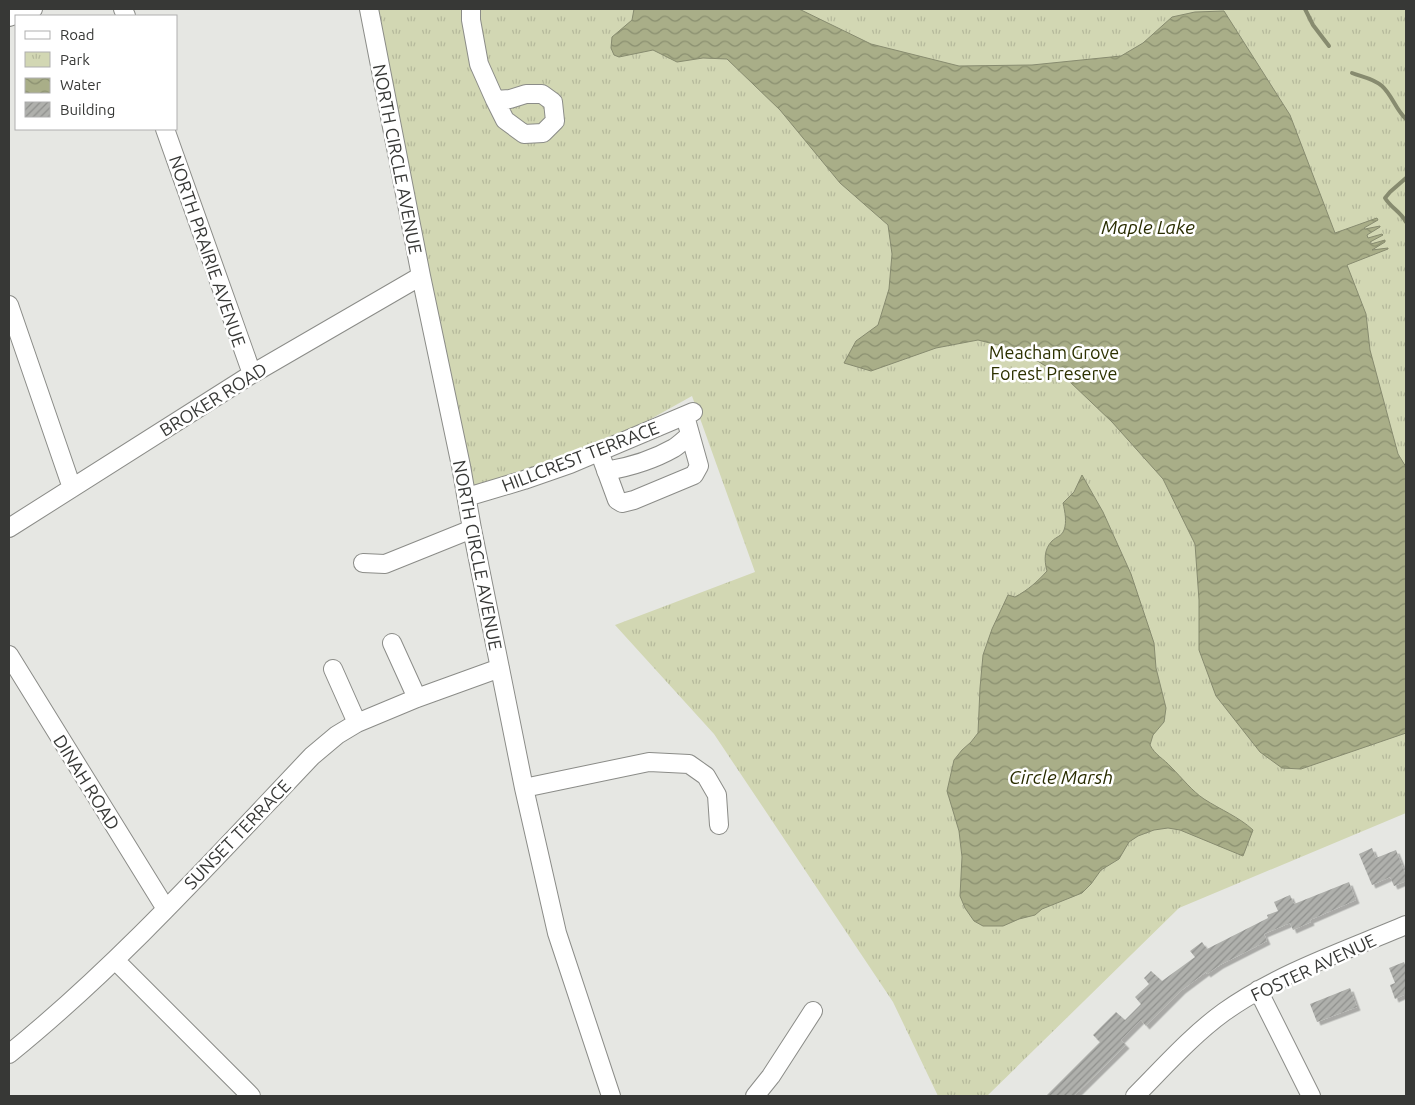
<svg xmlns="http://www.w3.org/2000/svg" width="1415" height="1105" font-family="Ubuntu,sans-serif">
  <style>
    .park { fill: url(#park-tufts) }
    .water { fill: url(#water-waves); stroke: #878b6f }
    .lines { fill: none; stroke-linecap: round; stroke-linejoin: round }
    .stream { stroke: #878b6f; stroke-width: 4 }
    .building { fill: url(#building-hatch); filter: url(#shadow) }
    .minor-casing { stroke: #8b8c88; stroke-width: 20 }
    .minor { stroke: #fff; stroke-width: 18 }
    .labels { text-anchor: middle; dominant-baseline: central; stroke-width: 5; stroke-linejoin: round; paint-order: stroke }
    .street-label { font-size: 18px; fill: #373836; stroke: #fff }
    .park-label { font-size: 18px; fill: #2d3100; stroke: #fff }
    .water-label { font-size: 19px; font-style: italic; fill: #292d00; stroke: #fff }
  </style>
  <defs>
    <pattern id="park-tufts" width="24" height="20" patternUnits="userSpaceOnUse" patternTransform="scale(1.25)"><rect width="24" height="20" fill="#d2d7b3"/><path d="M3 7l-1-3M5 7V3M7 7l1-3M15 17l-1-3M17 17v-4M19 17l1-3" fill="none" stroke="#b5b99b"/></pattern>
    <pattern id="water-waves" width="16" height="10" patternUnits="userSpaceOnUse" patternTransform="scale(1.25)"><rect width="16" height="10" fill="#a9ae88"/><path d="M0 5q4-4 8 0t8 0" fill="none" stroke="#8a8f70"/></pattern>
    <pattern id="building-hatch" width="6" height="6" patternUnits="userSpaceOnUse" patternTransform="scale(1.25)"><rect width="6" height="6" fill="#afb0ac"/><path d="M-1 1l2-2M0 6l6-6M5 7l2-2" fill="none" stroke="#8f908d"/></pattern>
    <filter id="shadow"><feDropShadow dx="3.5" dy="3.5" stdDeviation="0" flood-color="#0004"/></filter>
  </defs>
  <rect width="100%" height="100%" fill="#e6e7e3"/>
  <path class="park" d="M 369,9 L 1406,9 L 1406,813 L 1179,908 L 987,1096 L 938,1096 L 893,1002 L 714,734 L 615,625 L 755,572 L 692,396 L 570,464 L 467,497 Z"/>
  <path class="water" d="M 634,9 L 799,9 L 871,44 L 959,66 L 1032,65 L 1121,56 L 1143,43 L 1172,17 L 1195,12 L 1224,11 L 1290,115 L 1335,233 L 1377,218 L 1378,220 L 1364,228 L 1365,229 L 1380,226 L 1380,227 L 1367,235 L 1368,238 L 1382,234 L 1383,235 L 1370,242 L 1371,244 L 1385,240 L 1385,242 L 1372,250 L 1388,248 L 1388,249 L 1347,265 L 1366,314 L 1370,350 L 1398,454 L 1406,467 L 1406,733 L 1301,769 L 1282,768 L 1260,752 L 1216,696 L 1199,650 L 1199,600 L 1195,544 L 1163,479 L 1112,422 L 1069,381 L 1022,351 L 978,340 L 936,348 L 871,371 L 844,363 L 856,341 L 878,325 L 889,289 L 892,254 L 888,225 L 840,183 L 780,110 L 727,59 L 703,58 L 677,62 L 653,50 L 619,57 L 614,55 L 611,48 L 612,37 L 632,20 Z
    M 1082,475 L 1103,512 L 1131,574 L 1154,643 L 1156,668 L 1166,708 L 1164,722 L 1153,735 L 1150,745 C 1155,755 1164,759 1171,767 C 1182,778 1192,791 1204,799 C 1221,810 1239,817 1253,830 L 1243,856 L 1180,830 L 1168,828 L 1154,830 L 1138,836 L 1129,842 L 1119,859 L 1101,870 L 1091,884 L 1082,893 L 1042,909 L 1035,915 L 1019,919 L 1003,926 L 983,926 L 974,921 L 965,908 L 960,896 L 962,857 L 959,831 L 947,791 L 954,760 L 962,750 L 971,742 L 978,733 L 980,688 L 983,655 L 992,629 L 1008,595 L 1015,597 C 1028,590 1037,582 1047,571 C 1044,560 1044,549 1052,541 C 1056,537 1062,536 1064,530 C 1067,522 1065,512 1063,503 L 1074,492 Z"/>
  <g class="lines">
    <path class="stream" d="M 1305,9 L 1313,25 L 1329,46
      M 1352,73 C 1362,77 1373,78 1382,86 C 1392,95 1396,110 1406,119
      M 1406,178 L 1390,192 L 1385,198 C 1392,209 1400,211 1406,222"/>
  </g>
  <path class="building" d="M 1372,848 L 1376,858 L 1396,850 L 1406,875 L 1406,881 L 1394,886 L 1390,877 L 1372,885 L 1359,854 Z
    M 1349,882 L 1356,900 L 1310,920 L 1311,922 L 1293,930 L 1290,923 L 1264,934 L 1267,941 L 1220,965 L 1207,974 L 1206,972 L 1182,990 L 1146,1026 L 1141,1020 L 1121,1040 L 1126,1045 L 1074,1096 L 1046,1096 L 1100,1042 L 1093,1035 L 1116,1012 L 1125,1020 L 1141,1004 L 1135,997 L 1149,984 L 1144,978 L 1151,971 L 1162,981 L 1195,957 L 1190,951 L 1202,942 L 1207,949 L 1268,918 L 1267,915 L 1278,911 L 1274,902 L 1290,895 L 1294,904 Z
    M 1404,962 L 1406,967 L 1406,994 L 1395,999 L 1390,985 L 1395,983 L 1389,968 Z
    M 1350,988 L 1357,1007 L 1317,1022 L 1310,1004 Z"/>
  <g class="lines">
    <defs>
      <path id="minor" d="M 123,9 L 126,16
        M 369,9 L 421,276 L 461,466 L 472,529 L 524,788 L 557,933 L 611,1096
        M 471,9 L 471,20 L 479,64 L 495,100 L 505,120 L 524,134 L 543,133 L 555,121 L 553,102 L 542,94 L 526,94 L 510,99 L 495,100
        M 9,17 L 33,9
        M 165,129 L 252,374
        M 9,305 L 72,488
        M 599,451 L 617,500 L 622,503 L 634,500 L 694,475 L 699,466 L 685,416
        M 606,471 C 630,467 653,460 674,448 C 680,444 685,439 690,435
        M 467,497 L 524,480 L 570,464 L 693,412
        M 9,528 L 252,374 L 421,276
        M 363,563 L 385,564 L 472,529
        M 392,643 L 417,698
        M 9,655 L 166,909
        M 333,669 L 357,723
        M 524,788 L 649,762 L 689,764 L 706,776 L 717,795 L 719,825
        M 115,960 L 251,1096
        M 1258,990 L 1311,1096
        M 9,1054 C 119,965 214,859 312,756 L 337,735 L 357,723 L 417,698 L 500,668
        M 755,1096 L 771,1076 L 813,1011
        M 1135,1096 C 1163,1068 1191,1036 1224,1012 C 1279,973 1345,951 1406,925"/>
    </defs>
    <use href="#minor" class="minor-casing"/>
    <use href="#minor" class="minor"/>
  </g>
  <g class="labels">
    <g class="street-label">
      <text transform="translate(398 159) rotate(79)">NORTH CIRCLE AVENUE</text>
      <text transform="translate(208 251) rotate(71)">NORTH PRAIRIE AVENUE</text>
      <text transform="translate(213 399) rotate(-32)">BROKER ROAD</text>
      <text transform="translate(580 456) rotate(-21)">HILLCREST TERRACE</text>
      <text transform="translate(478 555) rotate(79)">NORTH CIRCLE AVENUE</text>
      <text transform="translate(87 782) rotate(58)">DINAH ROAD</text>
      <text transform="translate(237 834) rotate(-46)">SUNSET TERRACE</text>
      <text transform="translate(1313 967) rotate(-25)">FOSTER AVENUE</text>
    </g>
    <g class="park-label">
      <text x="1054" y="352">Meacham Grove<tspan x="1054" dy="21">Forest Preserve</tspan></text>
    </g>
    <g class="water-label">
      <text x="1148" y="227">Maple Lake</text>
      <text x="1061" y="777">Circle Marsh</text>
    </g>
  </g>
  <rect width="1415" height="1105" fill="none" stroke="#373836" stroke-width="20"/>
  <rect x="15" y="15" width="162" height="115" fill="#ffffff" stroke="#afafaf"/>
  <rect x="25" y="31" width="25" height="8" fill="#ffffff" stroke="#afafaf"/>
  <text x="60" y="40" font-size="15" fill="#373836">Road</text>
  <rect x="25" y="52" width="25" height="15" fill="url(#park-tufts)" stroke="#afafaf"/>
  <text x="60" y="65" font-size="15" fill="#373836">Park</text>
  <rect x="25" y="78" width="25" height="15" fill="url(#water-waves)" stroke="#afafaf"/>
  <text x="60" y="90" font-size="15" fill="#373836">Water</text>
  <rect x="25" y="102" width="25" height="15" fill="url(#building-hatch)" stroke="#afafaf"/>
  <text x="60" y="115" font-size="15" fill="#373836">Building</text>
</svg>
